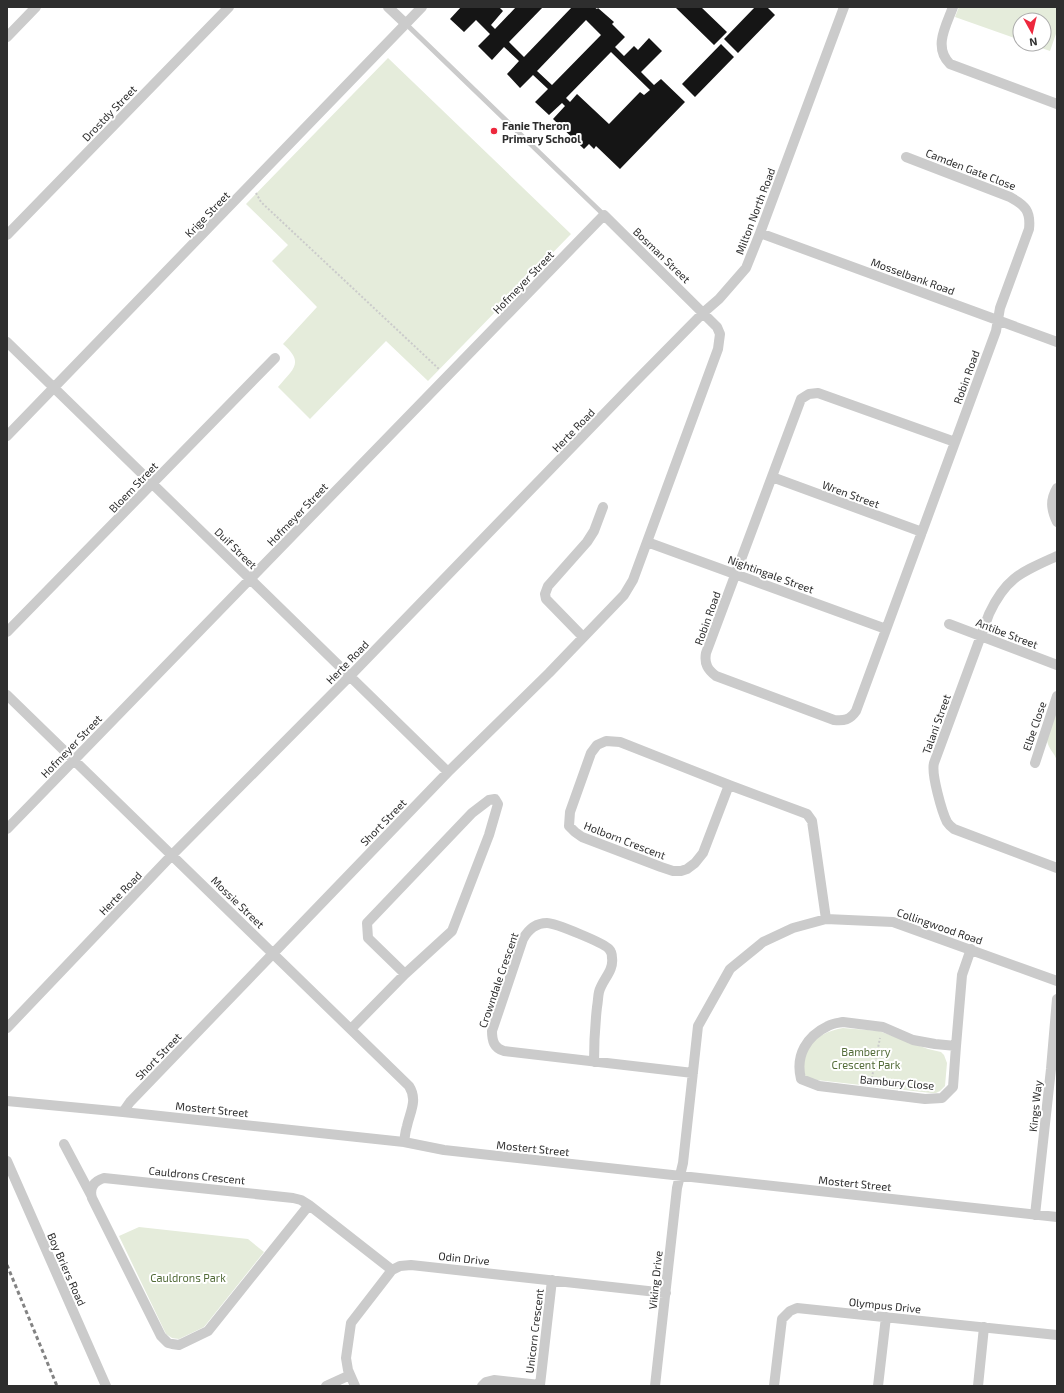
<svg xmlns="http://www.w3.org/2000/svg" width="1064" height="1393" font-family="'Exo 2',sans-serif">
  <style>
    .green { fill: #e5ecdb }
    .building { fill: #151515; fill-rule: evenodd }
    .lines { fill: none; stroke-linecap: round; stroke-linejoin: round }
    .path { stroke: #cbcbcb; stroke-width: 2; stroke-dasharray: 2 2; stroke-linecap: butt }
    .service { stroke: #cbcbcb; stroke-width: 5 }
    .minor { stroke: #cbcbcb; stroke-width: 10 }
    .rail { stroke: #838383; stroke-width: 3; stroke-dasharray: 4 3; stroke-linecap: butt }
    .poi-dot { fill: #ed283d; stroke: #fff; stroke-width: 1.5 }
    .labels { text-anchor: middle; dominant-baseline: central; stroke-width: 4; stroke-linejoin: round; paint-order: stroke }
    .street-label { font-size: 11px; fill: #2e2e2e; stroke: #fff }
    .poi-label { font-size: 11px; font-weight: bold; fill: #2e2e2e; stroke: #fff; text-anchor: start }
    .park-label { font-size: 11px; fill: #536c39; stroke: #fff }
  </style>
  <rect width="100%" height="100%" fill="#fff"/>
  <path class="green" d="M 959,7 L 1057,7 L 1057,31 L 1050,51 L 1030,44 L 1044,44 L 1044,20 L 1020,20 L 1020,40 L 955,17 Z
    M 388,58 L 571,234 L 428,381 L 386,341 L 310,419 L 278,387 C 293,369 305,363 283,344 L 317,307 L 272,261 L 288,245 L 246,204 Z
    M 1057,710 L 1057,761 C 1055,753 1048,749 1047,740 Z
    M 843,1028 L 879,1031 L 928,1049 L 941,1052 L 944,1055 L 947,1063 L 945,1086 L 940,1091 L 936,1093 L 931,1093 L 808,1079 L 802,1071 C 803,1065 804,1055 807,1049 C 814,1037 830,1030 843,1028 Z
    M 139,1227 L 248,1239 L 264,1252 L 204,1327 L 179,1339 L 172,1338 L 166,1334 L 119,1236 Z"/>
  <path class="building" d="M 461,7 L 499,7 L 503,11 L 491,25 L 495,29 L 516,7 L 543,7 L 509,42 L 524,57 L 572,7 L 594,7 L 597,9 L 598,8 L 614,22 L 612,24 L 625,37 L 615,47 L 624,56 L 634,46 L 638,50 L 649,38 L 662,51 L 641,72 L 654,85 L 661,79 L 685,102 L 620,169 L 596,146 L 594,149 L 589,144 L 584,149 L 553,119 L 565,106 L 562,103 L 549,115 L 535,102 L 548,89 L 533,75 L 520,88 L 507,74 L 519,61 L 504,47 L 492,60 L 478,46 L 490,34 L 476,20 L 464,32 L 450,19 ZM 586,20 L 601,35 L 552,85 L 537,71 ZM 611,52 L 650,90 L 644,95 L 640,92 L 609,124 L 577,94 L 570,102 L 566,98 Z
    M 675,7 L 701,7 L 727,32 L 714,45 Z
    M 755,7 L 767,7 L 775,15 L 738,53 L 724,39 Z
    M 721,44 L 734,57 L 695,97 L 682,84 Z"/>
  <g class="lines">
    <path class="path" d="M 256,193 L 261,202 L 440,370
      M 871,1082 L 880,1038"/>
    <path class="service" d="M 406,24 L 604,215"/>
    <path class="minor" d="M 388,7 L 406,24
      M 953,7 C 946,26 933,47 950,64 L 1057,104
      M 7,37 L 36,7
      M 906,157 L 1010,197 C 1025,205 1031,211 1029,229 L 1000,308 L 996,331 L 856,711 C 850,720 844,721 834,720 L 716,676 C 708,670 704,664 706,653 L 801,399 L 809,394 L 818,393 L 955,442
      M 760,233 L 1057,342
      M 7,235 L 229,7
      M 7,342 L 448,772
      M 7,436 L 422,7
      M 772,477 L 922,532
      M 1057,488 C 1050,500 1051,509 1057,522
      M 647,542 L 886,629
      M 1057,556 C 1022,572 1006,577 989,614 L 934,763 C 931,774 942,812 947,822 C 949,825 951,827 954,829 L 1057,868
      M 949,624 L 1057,665
      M 7,632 L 275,358
      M 583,637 L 546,599 L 545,594 L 548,586 L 587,542 L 594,531 L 603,507
      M 7,695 L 409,1086 C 418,1100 410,1112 407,1126 C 405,1132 405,1137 404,1142
      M 606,741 L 620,742 L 729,785 L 703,853 L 695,863 L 687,869 L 681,871 L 673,871 L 661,867 L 582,837 L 575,832 L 569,826 L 570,812 L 591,753 L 597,745 Z
      M 1035,763 L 1057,696
      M 729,785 L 807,814 L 812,821 L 826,919
      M 7,829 L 604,215 L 717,327 L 720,334 L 718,349 L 633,580 L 624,595 L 549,673 L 448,772 L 130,1102 L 123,1112
      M 843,1022 L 883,1027 L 913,1040 L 935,1044 L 956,1046 L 953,1087 L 942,1098 L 925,1099 L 819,1086 L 801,1079 C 795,1055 807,1036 828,1026 C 833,1023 838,1023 843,1022 Z
      M 7,1028 L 172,855 L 350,676 L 634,383 L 704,312 L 719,299 L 746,268 L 760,233 L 844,7
      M 351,1029 L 405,974 L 368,938 L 367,923 L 472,813 L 489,800 L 495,799 L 498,804 L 489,835 L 452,931 L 405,974
      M 956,1046 L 962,975 L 971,949
      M 594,1062 C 594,1043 595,1025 597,1007 C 598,1002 598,996 599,992 C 602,980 614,971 612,958 C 612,955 611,951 609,949 C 604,943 555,923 547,923 C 536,923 528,930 523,939 L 492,1031 C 492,1041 494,1048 504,1051 L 693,1073
      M 7,1101 L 123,1112 L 404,1142 L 444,1150 L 1057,1217
      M 64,1144 L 91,1195
      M 7,1161 L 106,1386
      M 104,1178 L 293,1198 L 301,1200 L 309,1205 L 208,1331 L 179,1345 L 172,1344 L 168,1343 L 161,1336 L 92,1198 C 89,1188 94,1181 104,1178 Z
      M 309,1205 L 392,1270
      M 1035,1215 L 1051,1069 L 1057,999
      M 540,1385 L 552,1280
      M 326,1386 L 350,1375
      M 355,1386 L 348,1370 L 346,1358 L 351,1323 L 392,1270 L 400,1266 L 411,1265 L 666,1293
      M 482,1386 L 486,1382 L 494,1380 L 540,1385 L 539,1386
      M 655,1386 L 677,1188 L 683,1163 L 698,1026 L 730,969 L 763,942 L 793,928 L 826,919 L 893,922 L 1057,981
      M 774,1386 L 782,1319 L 790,1311 L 797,1308 L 1057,1335
      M 878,1386 L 886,1317
      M 978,1386 L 984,1327"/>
    <path class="rail" d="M 7,1265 L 57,1386"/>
  </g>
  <circle class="poi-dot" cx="494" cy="131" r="4"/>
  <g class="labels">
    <g class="street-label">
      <text transform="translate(109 113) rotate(-46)">Drostdy Street</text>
      <text transform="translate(971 169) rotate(21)">Camden Gate Close</text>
      <text transform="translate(755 211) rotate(-69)">Milton North Road</text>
      <text transform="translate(207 214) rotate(-46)">Krige Street</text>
      <text transform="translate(662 255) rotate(44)">Bosman Street</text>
      <text transform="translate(913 276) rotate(20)">Mosselbank Road</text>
      <text transform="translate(523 282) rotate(-46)">Hofmeyer Street</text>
      <text transform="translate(966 377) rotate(-70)">Robin Road</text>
      <text transform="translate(573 430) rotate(-46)">Herte Road</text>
      <text transform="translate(133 487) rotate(-46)">Bloem Street</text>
      <text transform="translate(851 494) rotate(20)">Wren Street</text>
      <text transform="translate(297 514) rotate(-46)">Hofmeyer Street</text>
      <text transform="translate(236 548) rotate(44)">Duif Street</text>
      <text transform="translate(771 574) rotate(20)">Nightingale Street</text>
      <text transform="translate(707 618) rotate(-70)">Robin Road</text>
      <text transform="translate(1007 633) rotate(21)">Antibe Street</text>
      <text transform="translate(347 662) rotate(-46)">Herte Road</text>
      <text transform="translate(936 724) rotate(-70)">Talani Street</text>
      <text transform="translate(1034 726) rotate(-71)">Elbe Close</text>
      <text transform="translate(71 746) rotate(-46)">Hofmeyer Street</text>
      <text transform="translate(383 822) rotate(-46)">Short Street</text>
      <text transform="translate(625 840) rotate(21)">Holborn Crescent</text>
      <text transform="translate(120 893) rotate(-46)">Herte Road</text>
      <text transform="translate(238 902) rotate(44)">Mossie Street</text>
      <text transform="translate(940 926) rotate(19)">Collingwood Road</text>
      <text transform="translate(498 980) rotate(-71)">Crowndale Crescent</text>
      <text transform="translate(158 1056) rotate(-46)">Short Street</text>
      <text transform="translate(897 1082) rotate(5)">Bambury Close</text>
      <text transform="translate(1035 1106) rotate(-84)">Kings Way</text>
      <text transform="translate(212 1109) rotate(6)">Mostert Street</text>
      <text transform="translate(533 1148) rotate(6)">Mostert Street</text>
      <text transform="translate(197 1175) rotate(6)">Cauldrons Crescent</text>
      <text transform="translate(855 1183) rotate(6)">Mostert Street</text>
      <text transform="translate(464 1258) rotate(6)">Odin Drive</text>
      <text transform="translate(67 1269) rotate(66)">Boy Briers Road</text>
      <text transform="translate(655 1280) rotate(-84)">Viking Drive</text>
      <text transform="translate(885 1305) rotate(6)">Olympus Drive</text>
      <text transform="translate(534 1331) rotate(-83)">Unicorn Crescent</text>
    </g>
    <g class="poi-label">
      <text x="502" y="125">Fanie Theron<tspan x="502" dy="13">Primary School</tspan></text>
    </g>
    <g class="park-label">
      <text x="866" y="1051">Bamberry<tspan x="866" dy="13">Crescent Park</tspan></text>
      <text x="188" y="1277">Cauldrons Park</text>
    </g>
  </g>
  <rect width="1064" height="1393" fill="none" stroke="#2e2e2e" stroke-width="16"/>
  <g transform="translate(1032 32) rotate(172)"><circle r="19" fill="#ffffff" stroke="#ababab"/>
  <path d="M0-3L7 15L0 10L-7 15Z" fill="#ed283d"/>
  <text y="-6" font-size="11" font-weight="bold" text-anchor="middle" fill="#2e2e2e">N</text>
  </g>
</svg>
